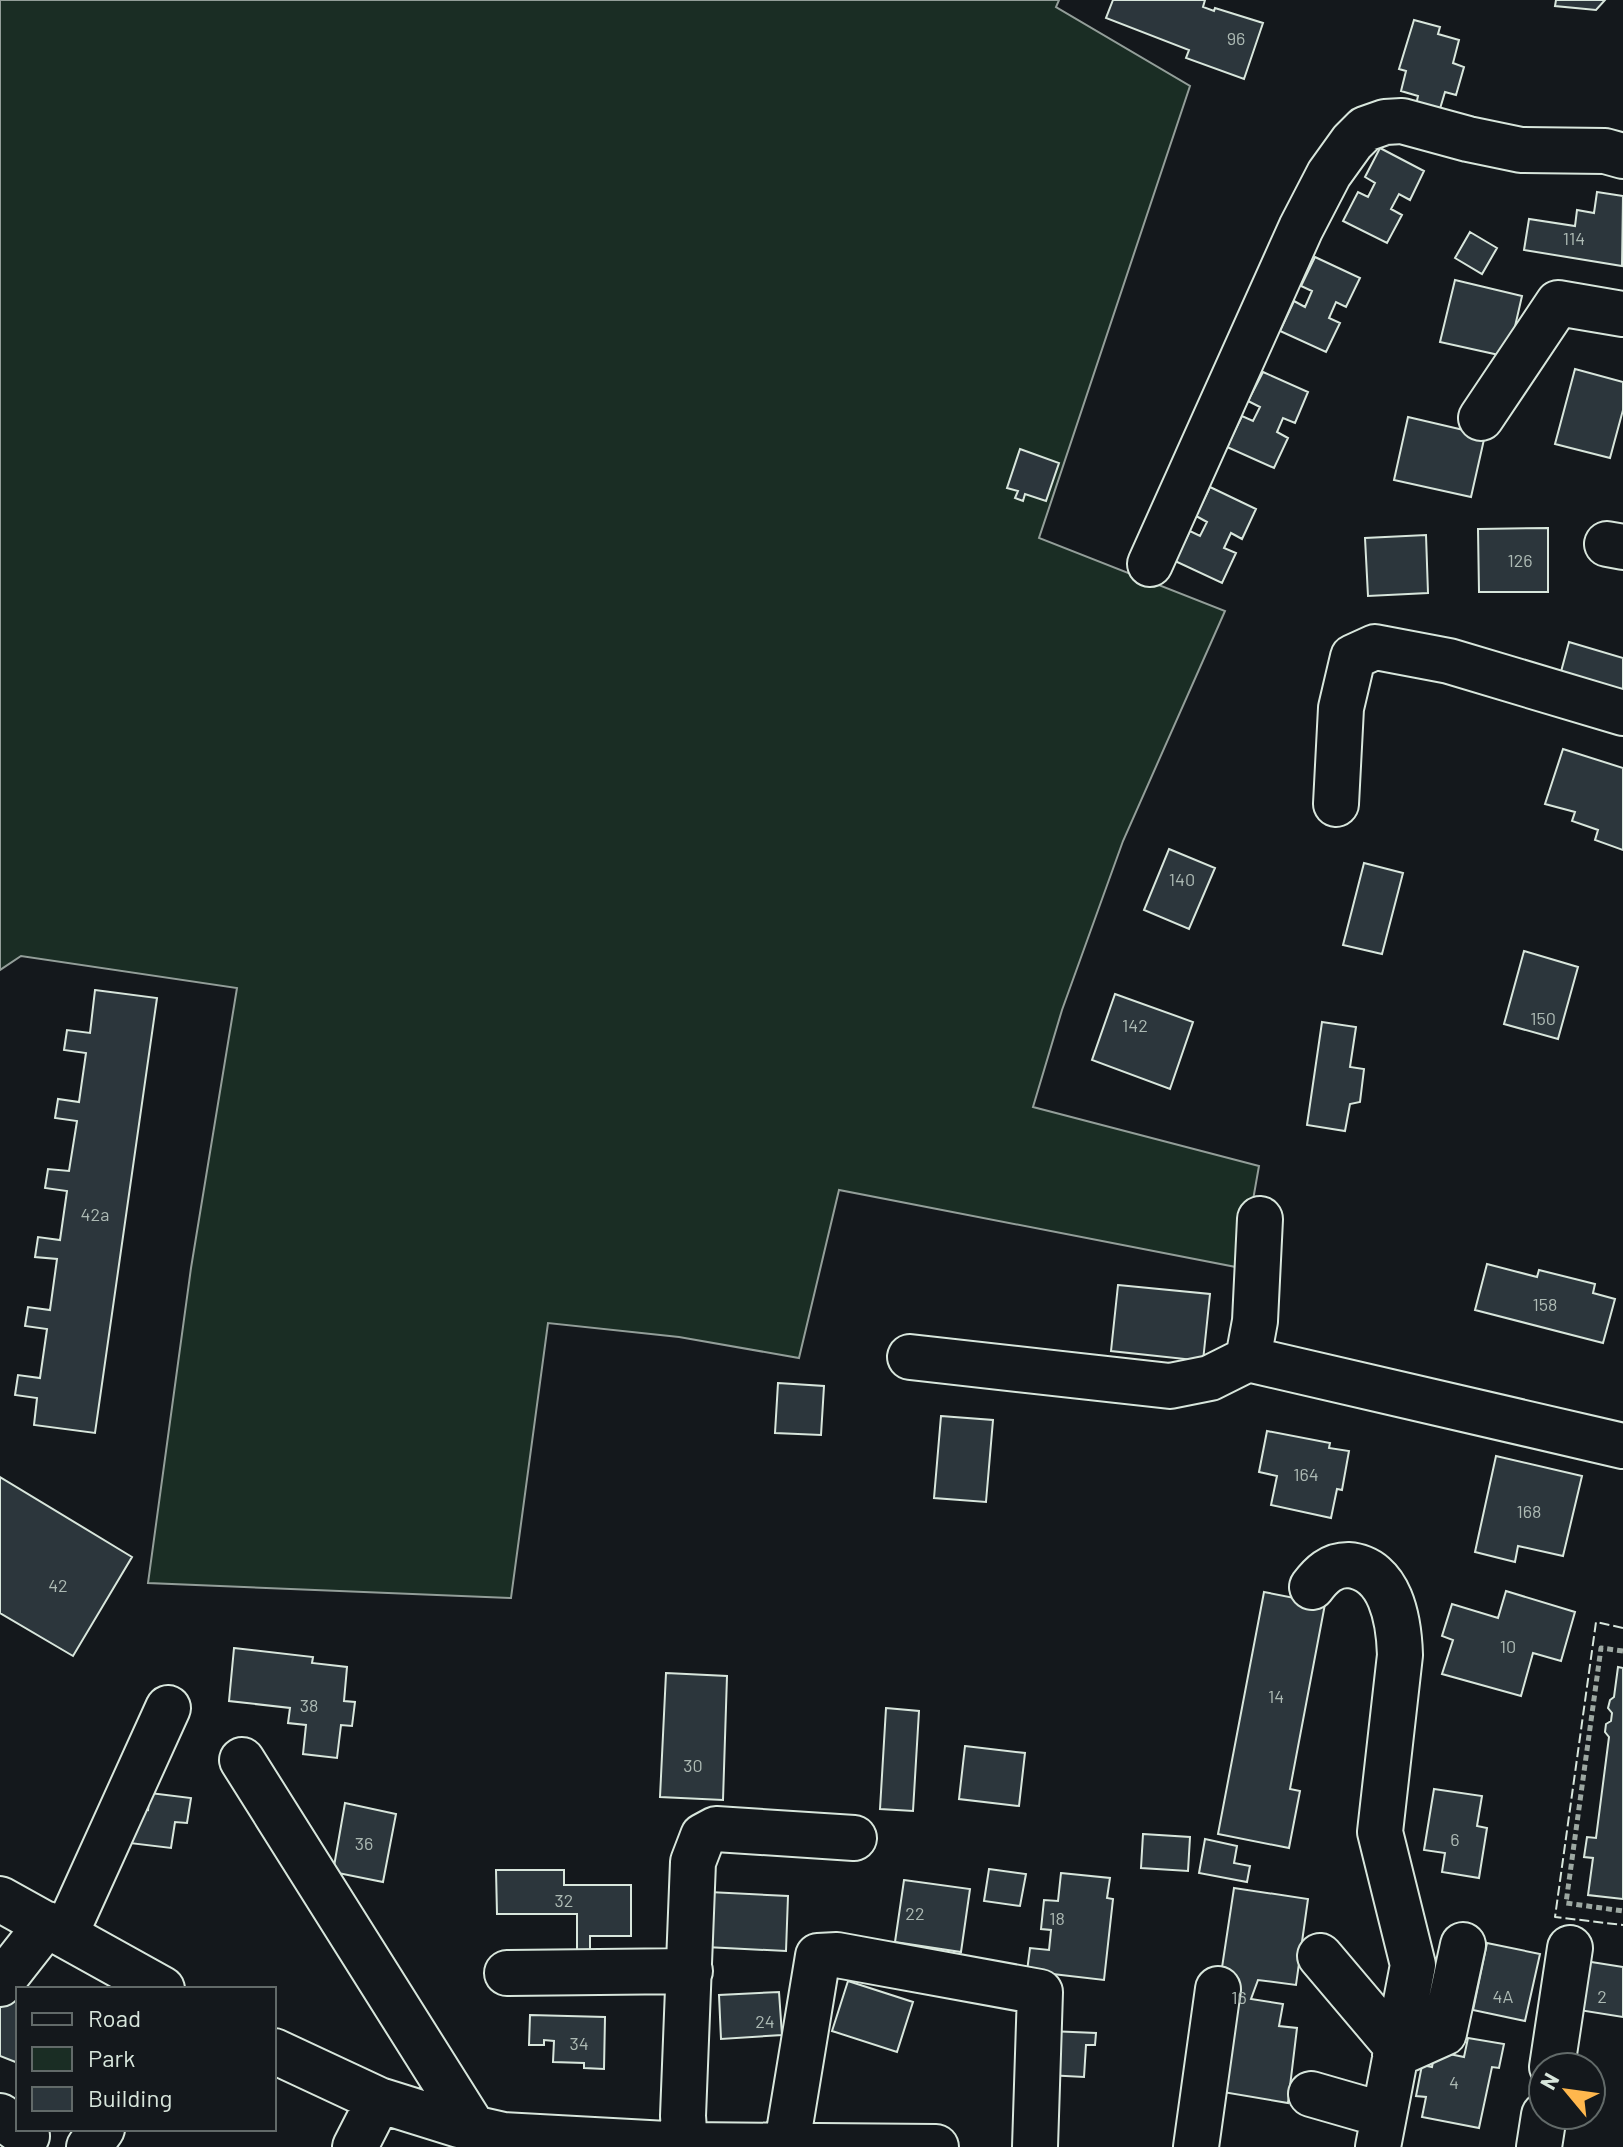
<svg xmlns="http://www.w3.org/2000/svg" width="1623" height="2147" font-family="Barlow,sans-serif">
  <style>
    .green { fill: #1a2d24; stroke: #939e99; stroke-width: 2 }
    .building { fill: #2c363c; stroke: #d8e6dc; stroke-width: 2 }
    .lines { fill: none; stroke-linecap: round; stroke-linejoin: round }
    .minor-casing { stroke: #d8e6dc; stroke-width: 48 }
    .path { stroke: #9da8a2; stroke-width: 5; stroke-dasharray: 6 4; stroke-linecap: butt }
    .minor { stroke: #14181c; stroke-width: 44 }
    .fence { stroke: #d8e6dc; stroke-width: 2; stroke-dasharray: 10 4; stroke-linecap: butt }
    .labels { text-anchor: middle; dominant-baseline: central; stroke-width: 6; stroke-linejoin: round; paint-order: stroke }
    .number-label { font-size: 18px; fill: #adbab4 }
  </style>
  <rect width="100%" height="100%" fill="#14181c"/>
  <path class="green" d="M 0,0 L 1059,0 L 1056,7 L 1190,86 L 1039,538 L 1225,611 L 1123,841 L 1062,1010 L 1033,1107 L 1259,1166 L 1241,1268 L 839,1190 L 799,1358 L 679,1337 L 548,1323 L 511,1598 L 148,1583 L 191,1268 L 237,988 L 21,956 L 0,970 Z"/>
  <path class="building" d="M 1113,0 L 1205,0 L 1203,7 L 1214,11 L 1215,8 L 1263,23 L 1244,79 L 1186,58 L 1189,50 L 1106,18 Z
    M 1556,0 L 1605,0 L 1596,10 L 1555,6 Z
    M 1414,20 L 1440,27 L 1438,34 L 1459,40 L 1453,63 L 1464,67 L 1456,95 L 1445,92 L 1439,112 L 1416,105 L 1418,96 L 1401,91 L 1406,71 L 1399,69 Z
    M 1380,148 L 1424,171 L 1410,200 L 1399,194 L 1391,209 L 1402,215 L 1387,243 L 1343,221 L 1358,192 L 1368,197 L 1375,183 L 1365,177 Z
    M 1597,192 L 1623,196 L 1622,266 L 1524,250 L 1529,219 L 1575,226 L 1577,210 L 1594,213 Z
    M 1470,232 L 1497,248 L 1482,274 L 1455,258 Z
    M 1315,257 L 1360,278 L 1346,307 L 1336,302 L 1329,318 L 1340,323 L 1326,352 L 1280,331 L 1294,301 L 1305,307 L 1312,291 L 1301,286 Z
    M 1455,280 L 1522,296 L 1508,357 L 1440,342 Z
    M 1575,369 L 1623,382 L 1623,410 L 1610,458 L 1555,444 Z
    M 1263,372 L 1308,392 L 1295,423 L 1283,418 L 1277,432 L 1288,438 L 1274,468 L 1227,447 L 1242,416 L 1253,421 L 1260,407 L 1248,401 Z
    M 1408,417 L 1485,435 L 1471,497 L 1394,480 Z
    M 1020,449 L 1059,463 L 1046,501 L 1025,494 L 1023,501 L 1015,498 L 1018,491 L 1007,488 Z
    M 1210,487 L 1256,509 L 1242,539 L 1231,533 L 1224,548 L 1236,553 L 1222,583 L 1175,561 L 1190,531 L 1200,536 L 1207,522 L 1196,516 Z
    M 1548,528 L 1548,592 L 1479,592 L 1478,529 Z
    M 1426,535 L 1428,593 L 1368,596 L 1365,538 Z
    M 1569,642 L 1623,658 L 1623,698 L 1559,679 Z
    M 1563,749 L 1623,768 L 1623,850 L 1595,840 L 1598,830 L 1572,821 L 1575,812 L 1545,804 Z
    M 1169,849 L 1215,868 L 1189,929 L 1144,910 Z
    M 1364,863 L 1403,873 L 1382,954 L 1343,945 Z
    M 1524,951 L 1578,967 L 1558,1039 L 1504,1024 Z
    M 95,990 L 157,998 L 95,1433 L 34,1425 L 37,1398 L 15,1395 L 18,1375 L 40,1378 L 47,1329 L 25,1326 L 28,1307 L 50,1310 L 57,1259 L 35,1257 L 38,1237 L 60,1240 L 67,1191 L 45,1188 L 48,1169 L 69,1171 L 77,1121 L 55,1118 L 58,1099 L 79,1102 L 86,1053 L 64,1050 L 67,1030 L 90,1033 Z
    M 1115,994 L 1193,1022 L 1170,1089 L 1092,1060 Z
    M 1322,1022 L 1356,1027 L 1350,1067 L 1364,1069 L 1360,1102 L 1350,1104 L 1345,1131 L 1307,1125 Z
    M 1487,1264 L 1537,1277 L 1539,1270 L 1595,1284 L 1593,1293 L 1615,1299 L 1603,1343 L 1475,1310 Z
    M 1118,1285 L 1210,1294 L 1203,1361 L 1111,1351 Z
    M 778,1383 L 824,1386 L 821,1435 L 775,1433 Z
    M 941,1416 L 993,1420 L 986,1502 L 934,1498 Z
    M 1267,1431 L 1330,1443 L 1329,1448 L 1349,1451 L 1342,1490 L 1337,1489 L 1331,1518 L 1271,1505 L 1277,1476 L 1259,1472 Z
    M 1496,1456 L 1582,1476 L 1563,1556 L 1518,1546 L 1515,1562 L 1475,1552 Z
    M 0,1477 L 132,1557 L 73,1656 L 0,1613 Z
    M 1506,1591 L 1575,1612 L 1561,1661 L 1533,1653 L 1521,1696 L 1442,1674 L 1453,1640 L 1442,1636 L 1452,1604 L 1498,1618 Z
    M 1264,1592 L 1325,1604 L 1290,1789 L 1300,1791 L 1289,1848 L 1218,1834 Z
    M 234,1648 L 313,1657 L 312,1663 L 347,1667 L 344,1701 L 355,1702 L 352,1726 L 341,1725 L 337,1758 L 303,1754 L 306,1725 L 288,1723 L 290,1708 L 229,1701 Z
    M 1618,1667 L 1623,1668 L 1623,1899 L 1588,1895 L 1593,1858 L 1584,1857 L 1587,1837 L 1596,1838 L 1609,1737 L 1605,1732 L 1606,1724 L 1611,1721 L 1612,1713 L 1608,1708 L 1610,1700 L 1614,1697 Z
    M 666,1673 L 727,1676 L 723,1800 L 660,1797 Z
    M 886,1708 L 919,1711 L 913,1811 L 880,1809 Z
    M 965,1746 L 1025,1753 L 1019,1806 L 959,1799 Z
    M 1434,1789 L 1482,1796 L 1477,1826 L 1487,1828 L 1479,1878 L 1442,1872 L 1445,1853 L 1424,1850 Z
    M 150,1793 L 191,1798 L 187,1823 L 175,1822 L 171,1848 L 121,1842 L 126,1807 L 148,1810 Z
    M 345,1803 L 396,1814 L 383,1882 L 333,1872 Z
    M 1143,1834 L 1190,1837 L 1188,1871 L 1141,1868 Z
    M 1205,1839 L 1237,1846 L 1234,1863 L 1250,1866 L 1247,1882 L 1199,1873 Z
    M 989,1869 L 1026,1874 L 1020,1906 L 984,1901 Z
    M 496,1870 L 564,1870 L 564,1885 L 631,1885 L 631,1936 L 590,1936 L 590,1950 L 577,1950 L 577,1914 L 497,1914 Z
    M 1061,1873 L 1110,1878 L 1107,1898 L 1113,1899 L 1104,1980 L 1027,1971 L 1030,1948 L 1049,1950 L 1051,1930 L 1041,1929 L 1044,1900 L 1058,1901 Z
    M 904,1880 L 970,1889 L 961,1952 L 895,1942 Z
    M 1234,1888 L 1308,1899 L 1296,1985 L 1258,1980 L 1251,1999 L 1283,2004 L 1279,2026 L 1297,2028 L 1288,2103 L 1211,2090 L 1221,1974 Z
    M 709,1892 L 788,1896 L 786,1951 L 706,1947 Z
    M 1487,1943 L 1540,1954 L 1525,2021 L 1473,2010 Z
    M 1585,1961 L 1623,1967 L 1623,2017 L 1579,2010 Z
    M 848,1981 L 913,2002 L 897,2052 L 832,2031 Z
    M 779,1992 L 782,2035 L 721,2039 L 719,1995 Z
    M 18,1995 L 18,2063 L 0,2056 L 0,1998 Z
    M 530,2015 L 605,2017 L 604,2069 L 584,2068 L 584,2063 L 553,2062 L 554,2041 L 544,2040 L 544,2045 L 529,2045 Z
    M 1049,2031 L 1096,2033 L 1095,2045 L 1086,2045 L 1084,2077 L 1047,2075 Z
    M 1468,2038 L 1504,2044 L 1499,2068 L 1492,2067 L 1479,2128 L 1422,2117 L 1426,2097 L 1416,2096 L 1422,2065 L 1432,2067 L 1435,2051 L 1464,2057 Z"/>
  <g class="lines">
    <defs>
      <path id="minor" d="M 1481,418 L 1558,303 L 1623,314
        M 1607,544 L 1623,547
        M 1150,564 L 1301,228 L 1329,174 L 1352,142 L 1365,129 L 1385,122 L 1402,121 L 1468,139 L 1521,150 L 1605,151 L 1623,156
        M 1336,804 L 1341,708 L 1353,657 L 1375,647 L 1449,661 L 1623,713
        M 910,1357 L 1170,1386 L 1210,1378 L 1248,1359 L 1255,1321 L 1260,1219
        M 1248,1359 L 1623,1446
        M 1312,1587 C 1321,1575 1331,1565 1348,1565 C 1391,1568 1399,1621 1400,1655 L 1380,1832 L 1413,1965 L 1378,2147
        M 242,1760 L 474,2129
        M 0,1899 L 162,1989
        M 65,1935 L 168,1708
        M 1320,1956 L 1397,2047
        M 507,1973 L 690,1971
        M 0,1984 L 47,1924
        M 274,2051 L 379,2100 L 459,2125 L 503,2135 L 685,2145 L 936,2147
        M 1395,2055 L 1444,2033 L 1463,1945
        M 1552,2067 L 1570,1948
        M 1311,2094 L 1384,2115
        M 0,2116 L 27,2136
        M 787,2144 L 818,1956 L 837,1955 L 1040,1992 L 1035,2147
        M 685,2145 L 683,2116 L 693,1862 L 703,1836 L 716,1829 L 854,1838
        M 89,2147 L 102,2129
        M 355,2147 L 379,2100
        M 1196,2147 L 1218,1989
        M 1539,2147 L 1544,2115"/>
    </defs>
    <use href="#minor" class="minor-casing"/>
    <path class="path" d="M 1623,1651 L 1601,1648 L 1566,1903 L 1623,1911"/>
    <use href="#minor" class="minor"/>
    <path class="fence" d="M 1623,1628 L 1596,1622 L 1555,1917 L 1623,1925"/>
  </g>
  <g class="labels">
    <g class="number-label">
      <text x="1236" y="38">96</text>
      <text x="1574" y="238">114</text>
      <text x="1520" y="560">126</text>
      <text x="1182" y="879">140</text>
      <text x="1543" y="1018">150</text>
      <text x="1135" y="1025">142</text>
      <text x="95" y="1214">42a</text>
      <text x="1545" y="1304">158</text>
      <text x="1306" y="1474">164</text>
      <text x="1529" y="1511">168</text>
      <text x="58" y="1585">42</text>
      <text x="1508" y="1646">10</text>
      <text x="1276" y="1696">14</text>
      <text x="309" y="1705">38</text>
      <text x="693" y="1765">30</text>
      <text x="1455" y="1839">6</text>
      <text x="364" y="1843">36</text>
      <text x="564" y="1900">32</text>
      <text x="915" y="1913">22</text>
      <text x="1057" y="1918">18</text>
      <text x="1503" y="1996">4A</text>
      <text x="1602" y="1996">2</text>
      <text x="1239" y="1997">16</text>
      <text x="765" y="2021">24</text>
      <text x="579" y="2043">34</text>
      <text x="1454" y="2082">4</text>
    </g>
  </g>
  <rect x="16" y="1987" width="260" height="144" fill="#14181c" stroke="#626a69" stroke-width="2"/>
  <rect x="32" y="2013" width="40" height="12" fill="#14181c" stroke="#626a69" stroke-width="2"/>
  <text x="88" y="2027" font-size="24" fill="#d8e6dc">Road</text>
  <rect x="32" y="2047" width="40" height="24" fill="#1a2d24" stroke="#626a69" stroke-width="2"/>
  <text x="88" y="2067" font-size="24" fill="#d8e6dc">Park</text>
  <rect x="32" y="2087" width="40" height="24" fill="#2c363c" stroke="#626a69" stroke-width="2"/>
  <text x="88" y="2107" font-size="24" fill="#d8e6dc">Building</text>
  <g transform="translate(1567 2091) rotate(299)"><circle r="38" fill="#14181c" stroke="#626a69" stroke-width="2"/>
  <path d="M0-6L14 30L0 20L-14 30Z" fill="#ffb74d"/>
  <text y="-12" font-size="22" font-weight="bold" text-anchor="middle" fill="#d8e6dc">N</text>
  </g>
</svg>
